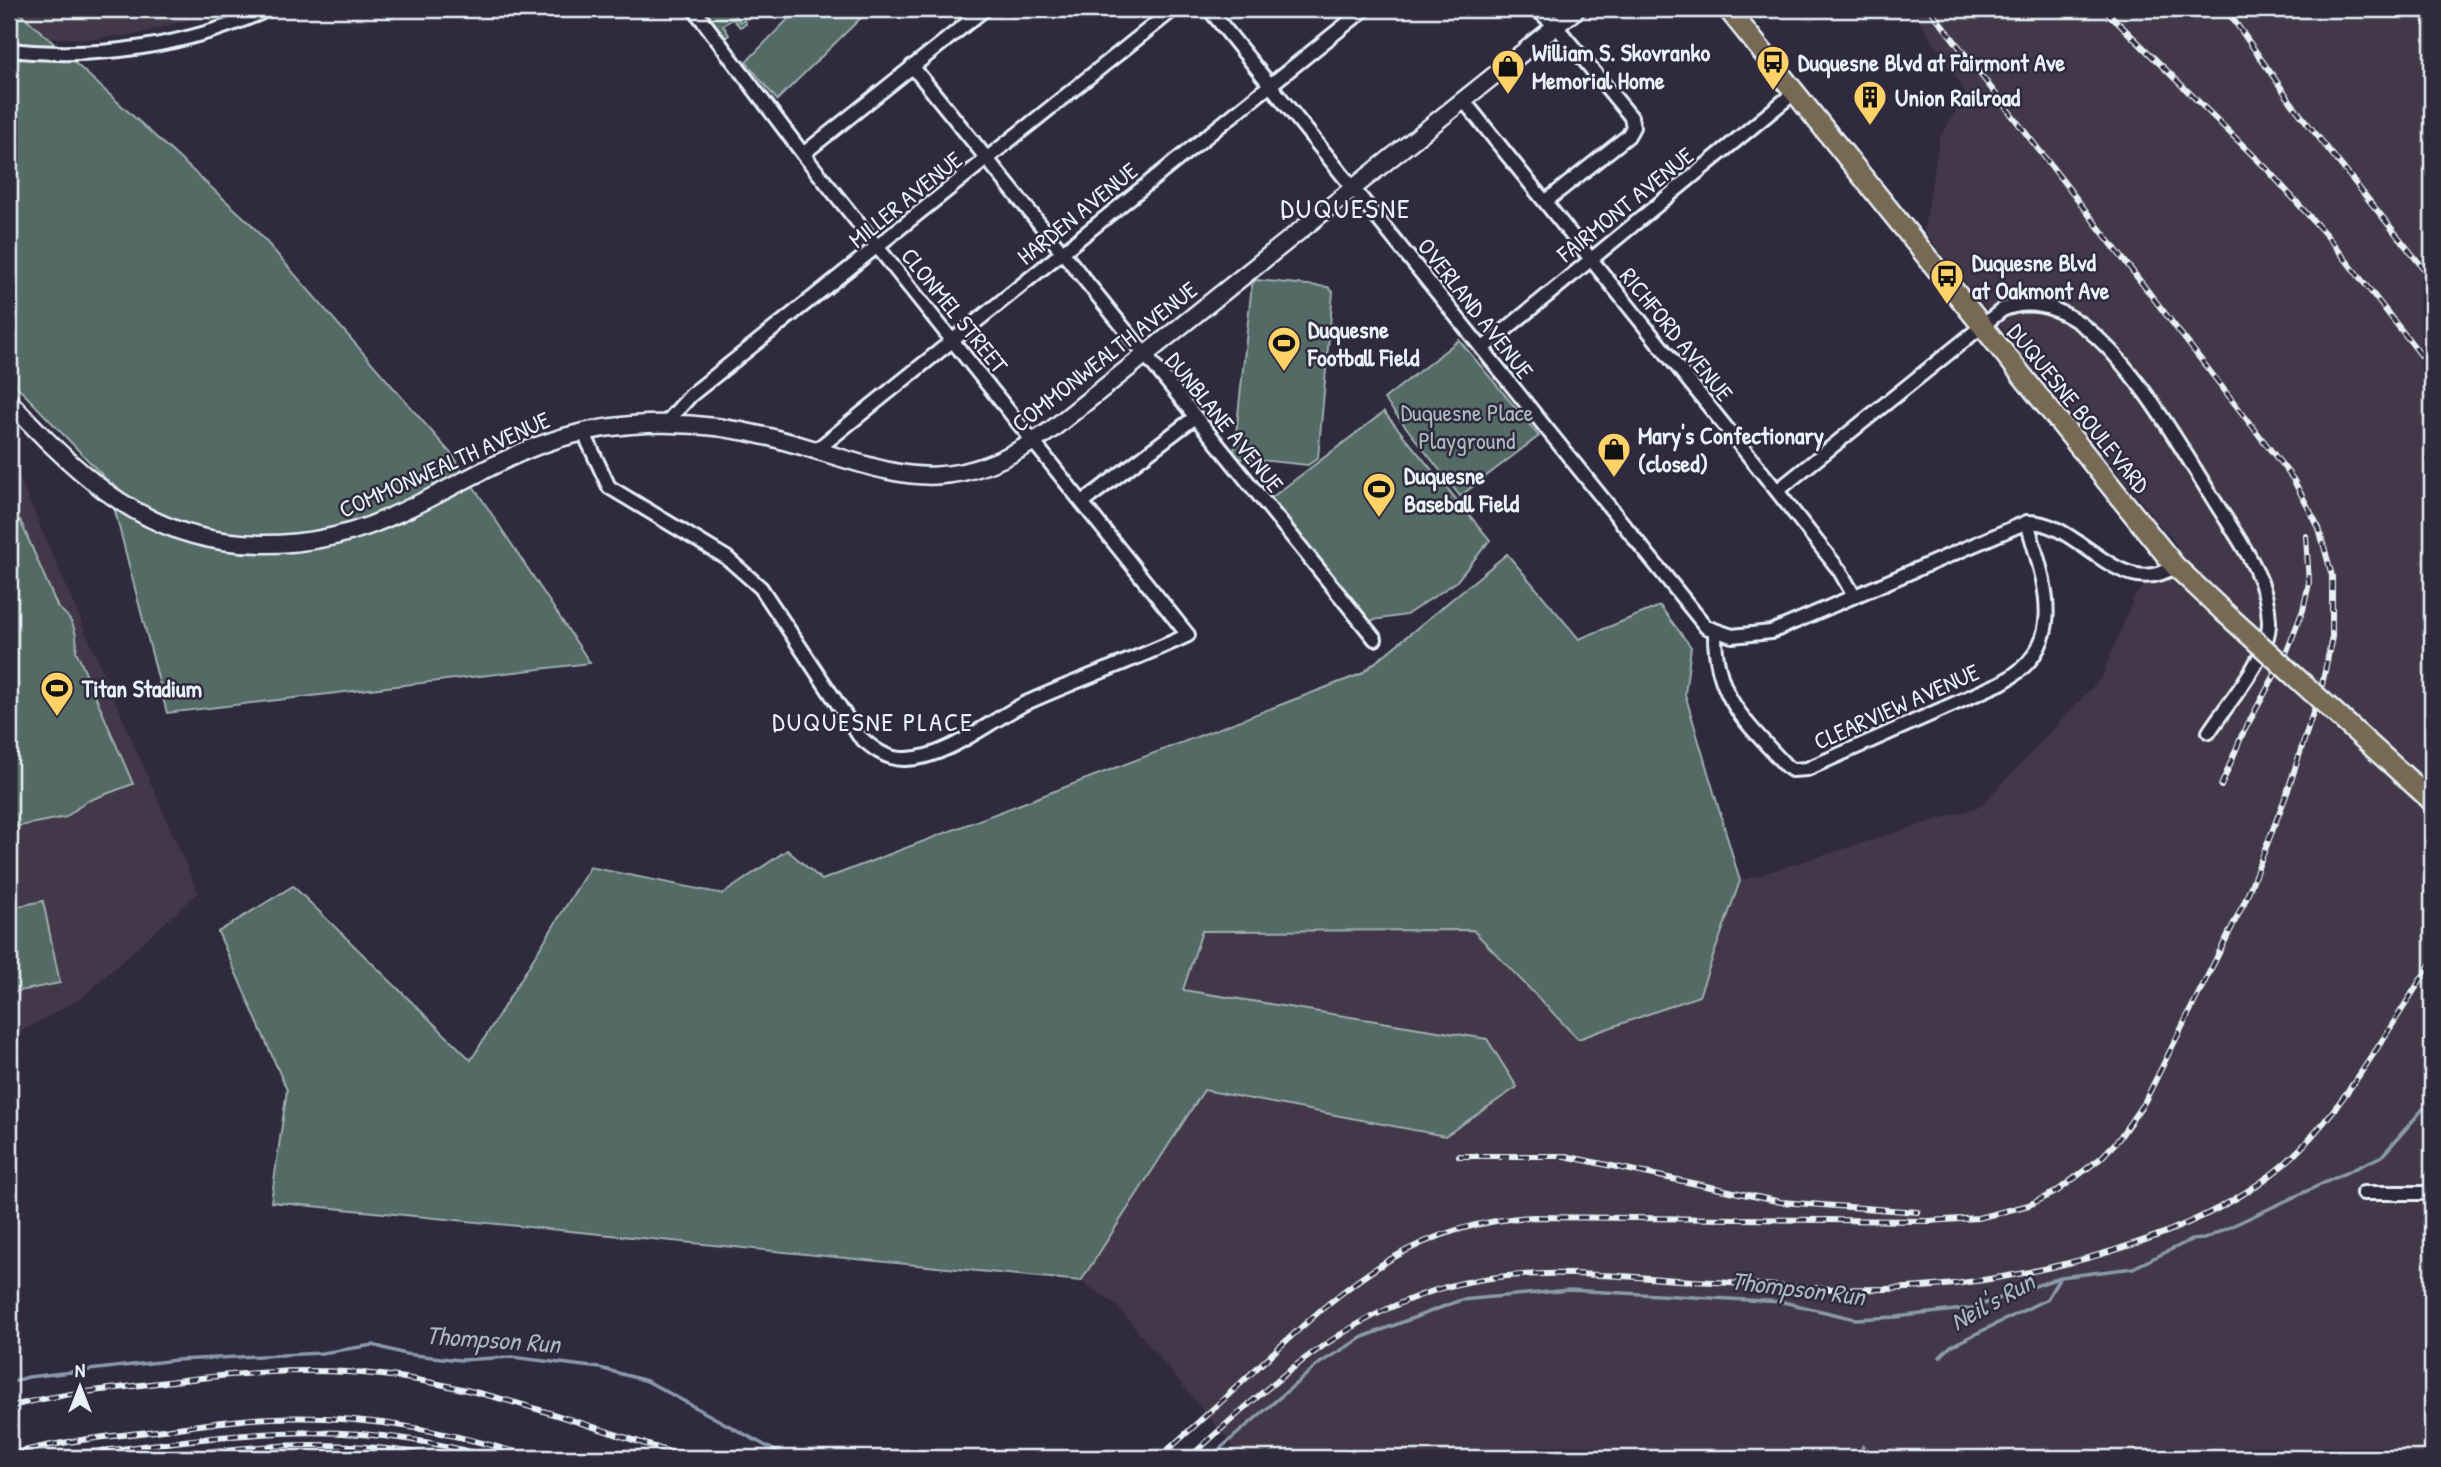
<svg xmlns="http://www.w3.org/2000/svg" width="2441" height="1467" font-family="'Patrick Hand',sans-serif">
  <style>
    .built { fill: #433948 }
    .green { fill: #536a65; stroke: #9eaeae; stroke-width: 2 }
    .lines { fill: none; stroke-linecap: round; stroke-linejoin: round }
    .stream { stroke: #8a9aaa; stroke-width: 3.5 }
    .street-casing { stroke: #e8f1f8; stroke-width: 18 }
    .secondary-casing { stroke: #e8f1f8; stroke-width: 21 }
    .primary-casing { stroke: #e8f1f8; stroke-width: 24 }
    .street { stroke: #2f2a3d; stroke-width: 12 }
    .secondary { stroke: #2f2a3d; stroke-width: 16 }
    .primary { stroke: #766a55; stroke-width: 19 }
    .rail-casing { stroke: #e8f1f8; stroke-width: 6 }
    .rail { stroke: #2f2a3d; stroke-width: 3.5; stroke-dasharray: 10; stroke-linecap: butt }
    .primary-bridge-casing { stroke: #e8f1f8; stroke-width: 24; stroke-linecap: butt }
    .primary-bridge { stroke: #766a55; stroke-width: 19 }
    .labels { text-anchor: middle; dominant-baseline: central; stroke-width: 5; stroke-linejoin: round; paint-order: stroke }
    .poi-label { font-size: 24px; font-weight: bold; fill: #e8f1f8; stroke: #2f2a3d; text-anchor: start }
    .street-label { font-size: 24px; fill: #e8f1f8; stroke: #2f2a3d }
    .park-label { font-size: 24px; fill: #acbbbd; stroke: #2f2a3d }
    .neighbourhood-label { font-size: 26px; letter-spacing: 2px; fill: #e8f1f8; stroke: #2f2a3d }
    .water-label { font-size: 26px; font-style: italic; fill: #a9b7c4; stroke: #2f2a3d }
    .quarter-label { font-size: 28px; letter-spacing: 2px; fill: #e8f1f8; stroke: #2f2a3d }
  </style>
  <rect width="100%" height="100%" fill="#2f2a3d"/>
  <filter id="ink" filterUnits="userSpaceOnUse"><feTurbulence type="fractalNoise" baseFrequency=".0143" numOctaves="2"/><feDisplacementMap in="SourceGraphic" scale="14" xChannelSelector="R" yChannelSelector="G"/><feConvolveMatrix kernelMatrix="1 2 1 2 8 2 1 2 1" color-interpolation-filters="sRGB"/></filter>
  <g filter="url(#ink)">
    <path class="built" d="M 9,9 L 228,9 L 138,34 L 92,39 L 13,37 Z
      M 1912,9 L 2432,9 L 2432,1458 L 1243,1458 L 1116,1305 L 1081,1281 L 1204,1089 L 1445,1136 L 1487,1039 L 1183,991 L 1202,931 L 1473,930 L 1578,1039 L 1699,996 L 1740,881 L 1981,806 L 2102,677 L 2134,597 L 2179,548 L 1924,231 L 1939,140 L 1966,93 Z
      M 9,454 L 198,893 L 80,999 L 9,1038 Z"/>
    <path class="green" d="M 9,9 L 16,9 L 250,223 L 454,457 L 590,663 L 167,713 L 107,480 L 9,378 Z
      M 702,9 L 730,9 L 740,22 L 744,20 L 746,24 L 740,27 L 733,19 L 723,25 L 729,35 L 725,38 Z
      M 798,9 L 870,9 L 777,100 L 746,62 Z
      M 1256,280 L 1328,287 L 1333,292 L 1318,458 L 1308,465 L 1239,458 L 1234,453 L 1252,284 Z
      M 1459,340 L 1539,436 L 1460,496 L 1384,399 Z
      M 1384,412 L 1490,540 L 1456,582 L 1406,615 L 1367,621 L 1271,498 Z
      M 20,520 L 58,608 C 72,617 79,634 76,651 L 133,784 L 85,802 L 66,817 L 9,828 L 9,530 Z
      M 1507,554 L 1579,639 L 1660,606 L 1691,647 L 1685,694 L 1740,881 L 1699,996 L 1578,1039 L 1473,930 L 1202,931 L 1183,990 L 1487,1039 L 1517,1087 L 1445,1136 L 1204,1090 L 1081,1281 L 271,1202 L 287,1090 L 218,932 L 293,886 L 471,1060 L 590,867 L 723,894 L 787,850 L 822,880 L 1361,674 Z
      M 43,901 L 60,983 L 9,993 L 9,908 Z"/>
    <g class="lines">
      <path class="stream" d="M 2427,1101 L 2432,1093
        M 1940,1357 L 1951,1346 L 2047,1299 L 2059,1279
        M 9,1383 L 28,1377 L 176,1360 L 322,1353 L 373,1345 L 405,1354 L 460,1360 L 512,1357 L 600,1368 L 647,1381 L 788,1458
        M 1209,1458 L 1320,1363 L 1363,1337 L 1461,1300 L 1569,1290 L 1783,1302 L 1855,1319 L 1896,1317 L 1972,1308 L 2061,1277 L 2133,1268 L 2191,1240 L 2204,1239 L 2382,1156 L 2423,1109
        M 1860,1458 L 1863,1446"/>
      <defs>
        <path id="street" d="M 1209,9 L 1706,627 L 1732,636 L 1771,632 L 2027,522 C 2079,520 2120,604 2175,566
          M 1536,9 L 1556,26 L 1631,117 L 1633,127 L 1628,136 L 1545,202
          M 9,50 C 97,60 189,46 269,9
          M 912,66 L 1375,639
          M 1464,101 L 1777,491 L 1840,571 L 1854,596
          M 803,154 L 985,9
          M 1482,349 L 1795,92
          M 665,424 L 691,395 L 1174,9
          M 583,431 L 609,487 L 727,558 L 761,588 L 859,736 C 872,748 887,760 906,759 C 946,759 991,720 1026,703 C 1079,679 1135,660 1188,635 L 803,154 L 694,9
          M 815,451 L 1365,9
          M 1777,491 L 2002,310 C 2030,298 2057,307 2081,324 C 2132,361 2179,444 2212,497 C 2235,535 2268,575 2269,621 C 2270,657 2228,702 2209,732
          M 1083,502 L 1194,418
          M 1715,631 C 1714,696 1745,721 1786,766 L 1792,770 L 1807,769 L 2001,683 C 2071,645 2044,582 2027,522
          M 2363,1193 L 2432,1193"/>
        <path id="secondary" d="M 9,401 C 69,465 131,528 222,541 C 270,548 322,543 368,526 C 463,490 521,433 631,425 C 680,421 729,426 777,439 C 893,470 939,507 1051,430 L 1577,9"/>
        <path id="primary" d="M 1728,9 L 2175,566 L 2224,612"/>
      </defs>
      <use href="#street" class="street-casing"/>
      <use href="#secondary" class="secondary-casing"/>
      <use href="#primary" class="primary-casing"/>
      <use href="#street" class="street"/>
      <use href="#secondary" class="secondary"/>
      <use href="#primary" class="primary"/>
      <defs>
        <path id="rail" d="M 2104,9 L 2267,169 L 2327,236 L 2432,369
          M 2226,9 L 2296,109 L 2432,279
          M 2221,786 L 2242,735 L 2285,656 L 2303,610 L 2309,583 L 2306,536
          M 1459,1156 L 1565,1156 L 1781,1202 L 1918,1212
          M 9,1407 C 55,1394 103,1390 150,1384 C 227,1374 304,1366 382,1375 C 487,1387 588,1426 688,1458
          M 9,1455 C 57,1441 106,1437 156,1431 C 195,1426 234,1419 273,1418 C 363,1414 449,1431 535,1458
          M 50,1458 C 78,1452 107,1451 136,1447 C 259,1430 370,1421 492,1458
          M 157,1458 C 253,1445 345,1437 441,1458
          M 1159,1458 C 1197,1424 1235,1389 1272,1354 C 1353,1279 1418,1223 1533,1217 L 1928,1221 L 1978,1218 L 2029,1205 L 2056,1192 L 2101,1158 L 2118,1140 L 2145,1101 L 2245,901 L 2287,793 L 2322,685 L 2332,637 L 2332,576 L 2319,528 L 2293,479 L 1930,9
          M 1189,1458 C 1264,1390 1336,1321 1436,1290 C 1525,1262 1623,1278 1714,1282 C 1778,1286 1843,1292 1908,1288 C 2027,1281 2207,1240 2295,1154 C 2347,1103 2392,1024 2432,962"/>
      </defs>
      <use href="#rail" class="rail-casing"/>
      <use href="#rail" class="rail"/>
      <defs>
        <path id="primary-bridge" d="M 2224,612 L 2432,801"/>
      </defs>
      <use href="#primary-bridge" class="primary-bridge-casing"/>
      <use href="#primary-bridge" class="primary-bridge"/>
    </g>
  </g>
  <defs>
    <symbol id="bus-pin" viewBox="-11 -11 22 30"><path d="M0 17L-7.5 6A9.5 9.5 0 1 1 7.5 6Z" fill="#ffd166" stroke="#2f2a3d"/><path d="M-5-6H5V4H4V6H2V4H-2V6H-4V4H-5ZM-3.5-4V0h7V-4ZM-3.5 1.2v1.5H-2V1.2ZM2 1.2v1.5H3.5V1.2Z" fill="#111"/></symbol>
    <symbol id="shop-pin" viewBox="-11 -11 22 30"><path d="M0 17L-7.5 6A9.5 9.5 0 1 1 7.5 6Z" fill="#ffd166" stroke="#2f2a3d"/><path d="M-5-2.5h2.3a2.7 3.5 0 0 1 5.4 0H5L5.5 6h-11ZM-1.5-2.5h3a1.5 2.3 0 0 0-3 0Z" fill="#111"/></symbol>
    <symbol id="building-pin" viewBox="-11 -11 22 30"><path d="M0 17L-7.5 6A9.5 9.5 0 1 1 7.5 6Z" fill="#ffd166" stroke="#2f2a3d"/><path d="M-4-6H4V6H1V3H-1V6H-4ZM-2.5-4.3h1.7v1.8h-1.7ZM.8-4.3h1.7v1.8H.8ZM-2.5-1h1.7V.8h-1.7ZM.8-1h1.7V.8H.8Z" fill="#111"/></symbol>
    <symbol id="stadium-pin" viewBox="-11 -11 22 30"><path d="M0 17L-7.5 6A9.5 9.5 0 1 1 7.5 6Z" fill="#ffd166" stroke="#2f2a3d"/><path d="M0-5a6.5 5 0 1 0 0 10a6.5 5 0 1 0 0-10ZM-3.5-1.8h7v3.6h-7Z" fill="#111"/></symbol>
  </defs>
  <g fill-rule="evenodd">
    <use href="#bus-pin" x="1754" y="43" width="38" height="52"/>
    <use href="#shop-pin" x="1489" y="47" width="38" height="52"/>
    <use href="#building-pin" x="1851" y="78" width="38" height="52"/>
    <use href="#bus-pin" x="1928" y="257" width="38" height="52"/>
    <use href="#stadium-pin" x="1265" y="324" width="38" height="52"/>
    <use href="#shop-pin" x="1595" y="430" width="38" height="52"/>
    <use href="#stadium-pin" x="1360" y="470" width="38" height="52"/>
    <use href="#stadium-pin" x="38" y="669" width="38" height="52"/>
  </g>
  <g class="labels">
    <g class="poi-label">
      <text x="1532" y="52">William S. Skovranko<tspan x="1532" dy="28">Memorial Home</tspan></text>
      <text x="1798" y="62">Duquesne Blvd at Fairmont Ave</text>
      <text x="1895" y="97">Union Railroad</text>
      <text x="1972" y="262">Duquesne Blvd<tspan x="1972" dy="28">at Oakmont Ave</tspan></text>
      <text x="1308" y="329">Duquesne<tspan x="1308" dy="28">Football Field</tspan></text>
      <text x="1638" y="435">Mary's Confectionary<tspan x="1638" dy="28">(closed)</tspan></text>
      <text x="1404" y="475">Duquesne<tspan x="1404" dy="28">Baseball Field</tspan></text>
      <text x="82" y="688">Titan Stadium</text>
    </g>
    <g class="street-label">
      <text transform="translate(905 199) rotate(-39)">MILLER AVENUE</text>
      <text transform="translate(1625 204) rotate(-39)">FAIRMONT AVENUE</text>
      <text transform="translate(1077 213) rotate(-39)">HARDEN AVENUE</text>
      <text transform="translate(1476 308) rotate(52)">OVERLAND AVENUE</text>
      <text transform="translate(955 310) rotate(51)">CLONMEL STREET</text>
      <text transform="translate(1677 334) rotate(51)">RICHFORD AVENUE</text>
      <text transform="translate(1104 356) rotate(-38)">COMMONWEALTH AVENUE</text>
      <text transform="translate(2079 408) rotate(51)">DUQUESNE BOULEVARD</text>
      <text transform="translate(1225 422) rotate(51)">DUNBLANE AVENUE</text>
      <text transform="translate(444 464) rotate(-24)">COMMONWEALTH AVENUE</text>
      <text transform="translate(1896 706) rotate(-24)">CLEARVIEW AVENUE</text>
    </g>
    <g class="park-label">
      <text x="1467" y="412">Duquesne Place<tspan x="1467" dy="28">Playground</tspan></text>
    </g>
    <g class="neighbourhood-label">
      <text x="873" y="721">DUQUESNE PLACE</text>
    </g>
    <g class="water-label">
      <text transform="translate(1798 1288) rotate(7)">Thompson Run</text>
      <text transform="translate(1992 1301) rotate(-29)">Neil's Run</text>
      <text transform="translate(493 1339) rotate(4)">Thompson Run</text>
    </g>
    <g class="quarter-label">
      <text x="1346" y="208">DUQUESNE</text>
    </g>
  </g>
  <rect width="2441" height="1467" fill="none" stroke="#2f2a3d" stroke-width="35"/>
  <rect x="18" y="18" width="2406" height="1432" fill="none" stroke="#e8f1f8" stroke-width="2.5" filter="url(#ink)"/>
  <g transform="translate(80 1387)" stroke="#2f2a3d" stroke-width="5" paint-order="stroke">
  <path d="M0-5L12 26L0 18L-12 26Z" fill="#e8f1f8"/>
  <text y="-10" font-size="19" font-weight="bold" text-anchor="middle" fill="#e8f1f8">N</text>
  </g>
</svg>
